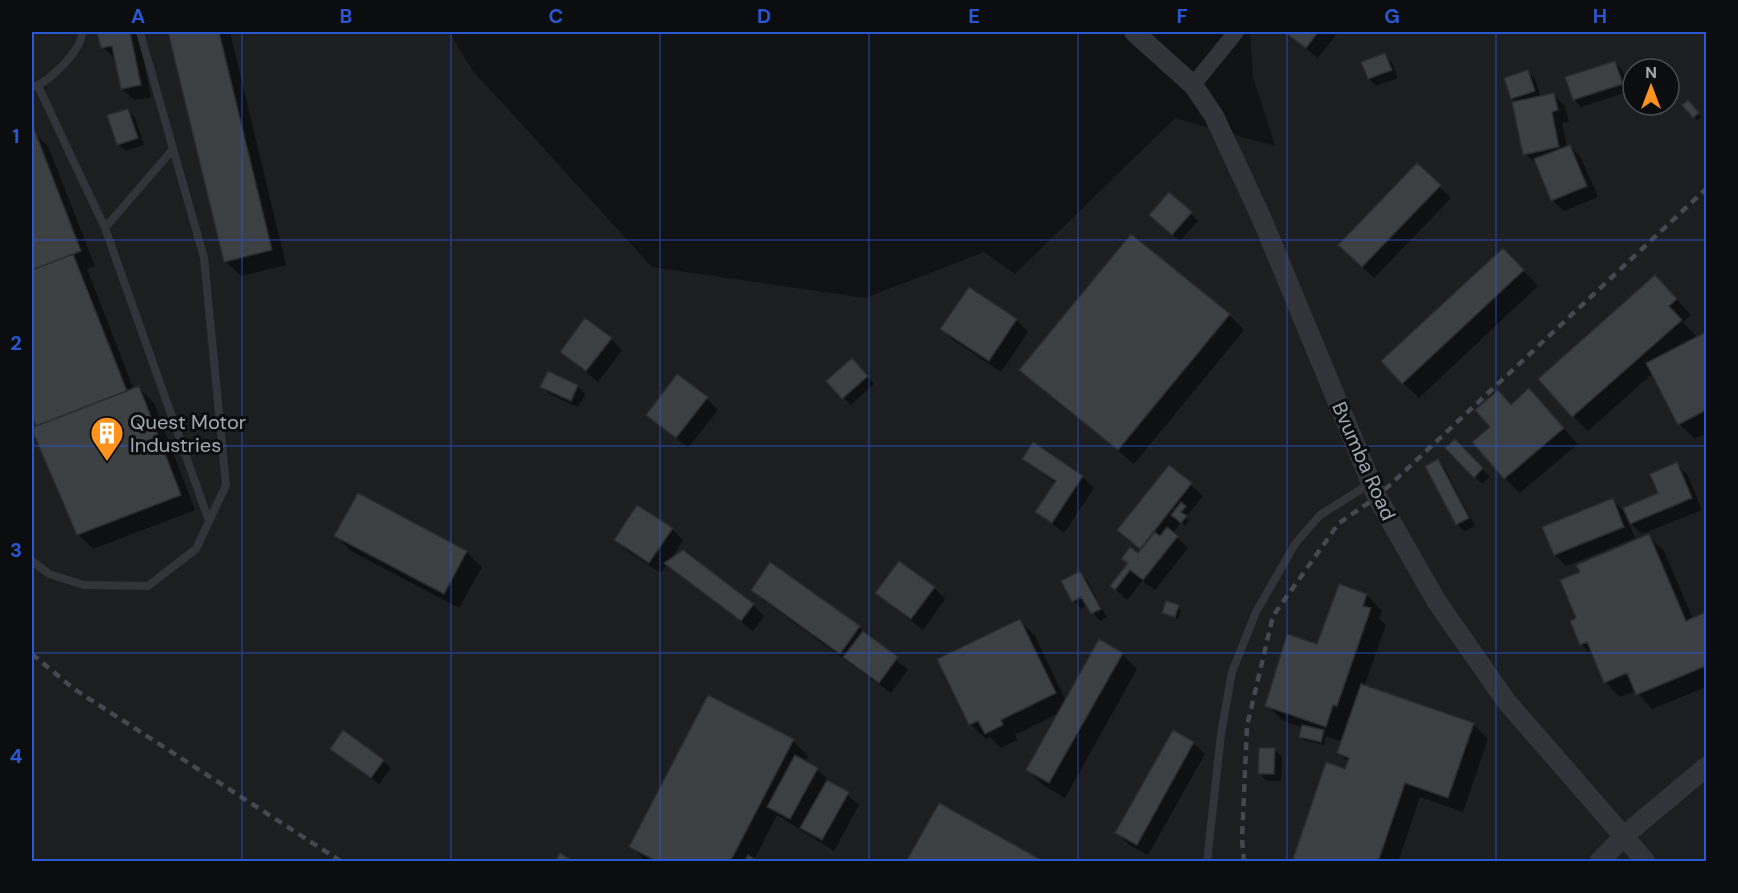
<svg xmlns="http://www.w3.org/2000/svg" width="1738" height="893" font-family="'DM Sans',sans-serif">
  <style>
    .built { fill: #1d1e20; fill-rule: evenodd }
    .shadow { fill: #0007 }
    .building { fill: #3d4043; stroke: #2b2c2f; stroke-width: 1.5 }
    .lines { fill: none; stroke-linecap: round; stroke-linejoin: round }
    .service { stroke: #323439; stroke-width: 8 }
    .minor { stroke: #323439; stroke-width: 16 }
    .tertiary { stroke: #323439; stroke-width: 20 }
    .rail { stroke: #45484e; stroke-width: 4.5; stroke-dasharray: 8 6; stroke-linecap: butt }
    .grid { fill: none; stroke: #2a57d4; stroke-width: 1.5; stroke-opacity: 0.55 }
    .labels { text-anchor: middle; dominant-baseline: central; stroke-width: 6; stroke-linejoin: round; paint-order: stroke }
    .poi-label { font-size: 20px; fill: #a2aab5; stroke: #0c0d0e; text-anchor: start }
    .street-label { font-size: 20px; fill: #a2aab5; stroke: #0c0d0e }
    .neatline { fill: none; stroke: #2a57d4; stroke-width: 2 }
    .grid-label { font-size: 20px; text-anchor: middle; font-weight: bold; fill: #2a57d4 }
  </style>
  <rect width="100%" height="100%" fill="#111213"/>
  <path class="built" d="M 32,32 L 449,32 L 473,71 L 652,267 L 865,298 L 984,252 L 1015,274 L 1175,118 L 1275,146 L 1253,77 L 1250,32 L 1706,32 L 1706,861 L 32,861 ZM 1633,69 L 1669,69 L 1669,105 L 1633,105 Z"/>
  <path class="shadow" d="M 99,32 L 138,32 L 151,97 L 134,100 L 122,89 L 116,59 L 102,47 Z
    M 170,32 L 230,32 L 286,265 L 241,276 L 225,261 Z
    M 1285,32 L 1338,32 L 1318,58 Z
    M 1385,55 L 1392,63 L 1398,78 L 1376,86 L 1369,79 Z
    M 1615,62 L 1622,70 L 1630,91 L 1581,107 L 1574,99 Z
    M 1528,71 L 1535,79 L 1541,98 L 1554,95 L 1565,106 L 1569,122 L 1562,123 L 1567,147 L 1570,146 L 1581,158 L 1598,197 L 1564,211 L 1552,200 L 1538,165 L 1525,154 L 1517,103 L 1512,98 Z
    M 1691,105 L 1701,117 L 1697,120 L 1694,117 Z
    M 128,110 L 135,118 L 144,145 L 126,151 L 118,144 Z
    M 32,131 L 48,146 L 95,266 L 87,269 L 134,390 L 139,388 L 154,403 L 195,510 L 93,549 L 78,534 L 32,411 Z
    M 1417,165 L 1451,198 L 1374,278 L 1340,245 Z
    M 1169,194 L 1198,221 L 1180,241 L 1158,222 Z
    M 1518,265 L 1538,286 L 1419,398 L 1403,383 Z
    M 969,289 L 1016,320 L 1028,332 L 1001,372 L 953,340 L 942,329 Z
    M 1670,292 L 1691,315 L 1683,322 L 1696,336 L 1690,342 L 1706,334 L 1706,433 L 1695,439 L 1679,424 L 1653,373 L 1588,431 L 1573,416 Z
    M 1229,315 L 1244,330 L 1134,464 L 1021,370 Z
    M 611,339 L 622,350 L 598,382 L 562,352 Z
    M 852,360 L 874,384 L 851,405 L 828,381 Z
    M 548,373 L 578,387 L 585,394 L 578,407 L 549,394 L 542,386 Z
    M 1529,391 L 1578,444 L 1520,493 L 1505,478 L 1492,427 Z
    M 707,399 L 718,410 L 688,448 L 648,415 Z
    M 1455,441 L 1490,477 L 1482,484 L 1447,448 Z
    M 1033,444 L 1082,477 L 1094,488 L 1064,533 L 1037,512 L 1056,484 L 1024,459 Z
    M 1438,461 L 1445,469 L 1475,526 L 1464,531 L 1457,524 Z
    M 1677,464 L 1688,476 L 1702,510 L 1642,534 L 1627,519 L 1635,538 L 1566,566 L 1555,555 L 1613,500 L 1628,515 L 1660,494 Z
    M 1170,467 L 1203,496 L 1186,517 L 1189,521 L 1185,526 L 1181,522 L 1173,533 L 1188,548 L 1155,590 L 1142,581 L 1127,600 L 1112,586 L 1129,564 L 1123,558 L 1138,555 L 1142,550 L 1119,530 Z
    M 672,529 L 683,540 L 669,562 L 753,605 L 764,616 L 753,631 L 667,564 L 661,573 L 627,551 L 616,539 Z
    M 336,536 L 466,552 L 482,567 L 459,608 L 351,551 Z
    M 1648,536 L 1664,551 L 1693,619 L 1706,614 L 1706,687 L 1652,709 L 1636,691 L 1620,697 L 1605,682 L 1595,658 L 1581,644 L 1578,619 Z
    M 1080,573 L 1087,580 L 1107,617 L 1100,621 L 1087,605 L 1081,609 L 1074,601 L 1063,582 Z
    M 934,588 L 945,599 L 923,630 L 877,593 Z
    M 753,590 L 859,627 L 908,670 L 891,693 L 764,601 Z
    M 1367,595 L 1382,611 L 1379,618 L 1386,625 L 1364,687 L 1473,724 L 1488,739 L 1463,812 L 1420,797 L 1398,862 L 1293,862 L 1349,763 L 1339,753 L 1343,742 L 1326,736 L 1324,745 L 1304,740 L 1300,737 L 1303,728 L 1282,720 L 1267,705 L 1275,681 L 1273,679 L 1288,636 L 1318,646 Z
    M 1178,607 L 1181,610 L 1178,619 L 1164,613 Z
    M 1020,621 L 1035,636 L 1066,701 L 1122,654 L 1137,669 L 1065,798 L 1043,785 L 1028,770 L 1059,713 L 1015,735 L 1017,740 L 1001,748 L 990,737 L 986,739 L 970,724 Z
    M 793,741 L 808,756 L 805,763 L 817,770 L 859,805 L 834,851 L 777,815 L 754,860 L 756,862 L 646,862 L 631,846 Z
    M 1193,743 L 1205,754 L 1148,855 L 1129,845 L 1117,833 Z
    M 1274,750 L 1282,757 L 1281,781 L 1267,781 L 1259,773 Z
    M 340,756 L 383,761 L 391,768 L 379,784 Z"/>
  <path class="building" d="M 97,32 L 130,32 L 141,85 L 121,89 L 112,46 L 101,48 Z
    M 168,32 L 219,32 L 272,250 L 224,262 Z
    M 1284,32 L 1318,32 L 1306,48 Z
    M 1385,53 L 1392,70 L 1368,79 L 1361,62 Z
    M 1615,61 L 1623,84 L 1573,100 L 1565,77 Z
    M 1528,70 L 1535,91 L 1511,99 L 1504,78 Z
    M 1554,93 L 1558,110 L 1552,112 L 1559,147 L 1523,155 L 1512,102 Z
    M 1688,100 L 1699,113 L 1693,118 L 1682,105 Z
    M 128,109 L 138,138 L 117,145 L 107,115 Z
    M 34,129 L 81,251 L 32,270 L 32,130 Z
    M 1570,145 L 1587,186 L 1551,201 L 1534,159 Z
    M 1417,163 L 1441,185 L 1362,267 L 1338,245 Z
    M 1169,192 L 1192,212 L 1172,235 L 1149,215 Z
    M 1131,234 L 1230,314 L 1118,450 L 1019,370 Z
    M 1503,248 L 1524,270 L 1402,384 L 1381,361 Z
    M 73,254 L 127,391 L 36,426 L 32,415 L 32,270 Z
    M 1655,275 L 1677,299 L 1669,306 L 1682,320 L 1572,417 L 1538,379 Z
    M 969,287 L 1017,319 L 989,361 L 940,329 Z
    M 585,318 L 612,338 L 586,371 L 560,352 Z
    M 1706,332 L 1706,410 L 1678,425 L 1646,363 Z
    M 852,358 L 868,376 L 842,399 L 826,381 Z
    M 548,371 L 578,385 L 571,401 L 540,387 Z
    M 677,374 L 708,397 L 676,438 L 646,415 Z
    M 139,386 L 181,495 L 77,535 L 32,430 L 36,426 Z
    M 1529,388 L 1564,428 L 1504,479 L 1472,442 L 1490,427 L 1475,410 L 1498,390 L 1511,405 Z
    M 1455,439 L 1483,468 L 1474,478 L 1445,448 Z
    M 1033,442 L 1083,476 L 1052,523 L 1035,512 L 1056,481 L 1022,459 Z
    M 1438,459 L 1469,518 L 1456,525 L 1425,466 Z
    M 1677,462 L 1692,498 L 1630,524 L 1623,508 L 1658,493 L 1650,474 Z
    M 1169,465 L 1192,483 L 1140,549 L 1117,530 Z
    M 358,493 L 467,551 L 444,594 L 334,536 Z
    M 1613,498 L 1624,527 L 1554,555 L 1542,527 Z
    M 1181,502 L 1186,506 L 1181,512 L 1187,516 L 1181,523 L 1171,515 Z
    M 637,505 L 673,528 L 649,563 L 614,540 Z
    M 1167,527 L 1178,536 L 1143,580 L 1130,570 L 1115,590 L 1110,586 L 1128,563 L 1121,559 L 1130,547 L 1138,553 L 1155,532 L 1160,536 Z
    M 1649,534 L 1686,621 L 1706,612 L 1706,666 L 1636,695 L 1627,673 L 1604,683 L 1587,642 L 1580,645 L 1570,621 L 1576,618 L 1560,580 L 1580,572 L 1576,565 Z
    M 683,550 L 754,604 L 741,621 L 664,563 Z
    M 899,561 L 935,587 L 911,619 L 875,593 Z
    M 770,562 L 860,626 L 840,654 L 751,590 Z
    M 1080,571 L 1101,609 L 1091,614 L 1081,597 L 1072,602 L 1061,581 Z
    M 1339,584 L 1367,594 L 1363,606 L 1371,608 L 1337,706 L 1333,705 L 1326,727 L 1265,706 L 1287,634 L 1317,644 Z
    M 1166,601 L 1179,605 L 1175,617 L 1162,613 Z
    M 1020,619 L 1056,693 L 1001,720 L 1003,725 L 985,734 L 978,721 L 969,725 L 937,659 Z
    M 863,631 L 898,657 L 879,683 L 843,657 Z
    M 1099,639 L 1123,653 L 1049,783 L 1026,770 Z
    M 1361,684 L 1474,723 L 1448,798 L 1405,783 L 1378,862 L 1292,862 L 1326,762 L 1345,769 L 1349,758 L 1337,753 Z
    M 708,695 L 794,739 L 730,862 L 658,862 L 629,847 Z
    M 1302,725 L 1324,730 L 1321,742 L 1299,737 Z
    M 343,730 L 384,760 L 371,778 L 330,749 Z
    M 1173,730 L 1194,742 L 1137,845 L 1115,833 Z
    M 1259,748 L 1275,748 L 1274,774 L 1258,774 Z
    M 795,755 L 818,768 L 790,819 L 767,807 Z
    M 827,780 L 849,792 L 822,840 L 800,828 Z
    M 939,803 L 1045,862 L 906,862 Z
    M 560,853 L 575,862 L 555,862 Z
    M 748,855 L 759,862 L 744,862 Z"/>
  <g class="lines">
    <path class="service" d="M 38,86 L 105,228 L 209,521
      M 32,87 C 49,83 82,50 82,32
      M 105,228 L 173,149
      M 32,561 L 49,574 L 84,585 L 148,586 L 196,549 L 226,485 L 204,258 L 140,32
      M 1207,862 L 1221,734 L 1232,672 L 1256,612 L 1295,544 L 1320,515 L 1371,483"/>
    <path class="minor" d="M 1193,85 L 1236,32"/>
    <path class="tertiary" d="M 1134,32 L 1193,85 L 1214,116 L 1261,217 L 1377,497 L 1437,602 L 1506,701 L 1646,862
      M 1599,862 L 1625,835 L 1706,767"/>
    <path class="rail" d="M 32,654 L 74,689 L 342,862
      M 1244,862 L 1242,839 L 1247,726 L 1273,616 L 1339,523 L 1377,497 L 1706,189"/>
  </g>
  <path class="grid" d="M 242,32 L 242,862M 451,32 L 451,862M 660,32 L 660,862M 869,32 L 869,862M 1078,32 L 1078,862M 1287,32 L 1287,862M 1496,32 L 1496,862M 32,240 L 1706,240M 32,446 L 1706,446M 32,653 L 1706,653"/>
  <defs>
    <symbol id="building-pin" viewBox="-11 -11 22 30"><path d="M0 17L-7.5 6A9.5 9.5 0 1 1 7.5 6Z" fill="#ff931e" stroke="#0c0d0e"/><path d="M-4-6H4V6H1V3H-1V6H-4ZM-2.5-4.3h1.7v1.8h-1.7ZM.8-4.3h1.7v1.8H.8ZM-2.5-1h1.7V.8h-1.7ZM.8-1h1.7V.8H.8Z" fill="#fff"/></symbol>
  </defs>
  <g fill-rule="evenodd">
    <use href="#building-pin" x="88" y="414" width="38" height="52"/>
  </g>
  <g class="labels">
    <g class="poi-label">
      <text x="130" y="422">Quest Motor<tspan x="130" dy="23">Industries</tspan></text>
    </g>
    <g class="street-label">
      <text transform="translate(1364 461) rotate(66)">Bvumba Road</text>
    </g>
  </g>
  <rect width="1738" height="893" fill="none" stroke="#0c0d0e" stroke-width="66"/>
  <g transform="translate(1651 87)"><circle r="28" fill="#0c0d0e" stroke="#484c51" stroke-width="1.5"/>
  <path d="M0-4.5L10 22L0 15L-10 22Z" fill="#ff931e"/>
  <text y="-9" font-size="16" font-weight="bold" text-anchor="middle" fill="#a2aab5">N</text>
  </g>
  <rect x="33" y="33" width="1672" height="827" class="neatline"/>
  <g class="grid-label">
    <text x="138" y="23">A</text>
    <text x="346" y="23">B</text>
    <text x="556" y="23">C</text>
    <text x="764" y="23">D</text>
    <text x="974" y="23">E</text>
    <text x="1182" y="23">F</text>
    <text x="1392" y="23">G</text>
    <text x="1600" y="23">H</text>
    <text x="16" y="143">1</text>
    <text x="16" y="350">2</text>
    <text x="16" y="557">3</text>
    <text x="16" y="763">4</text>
  </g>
</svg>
